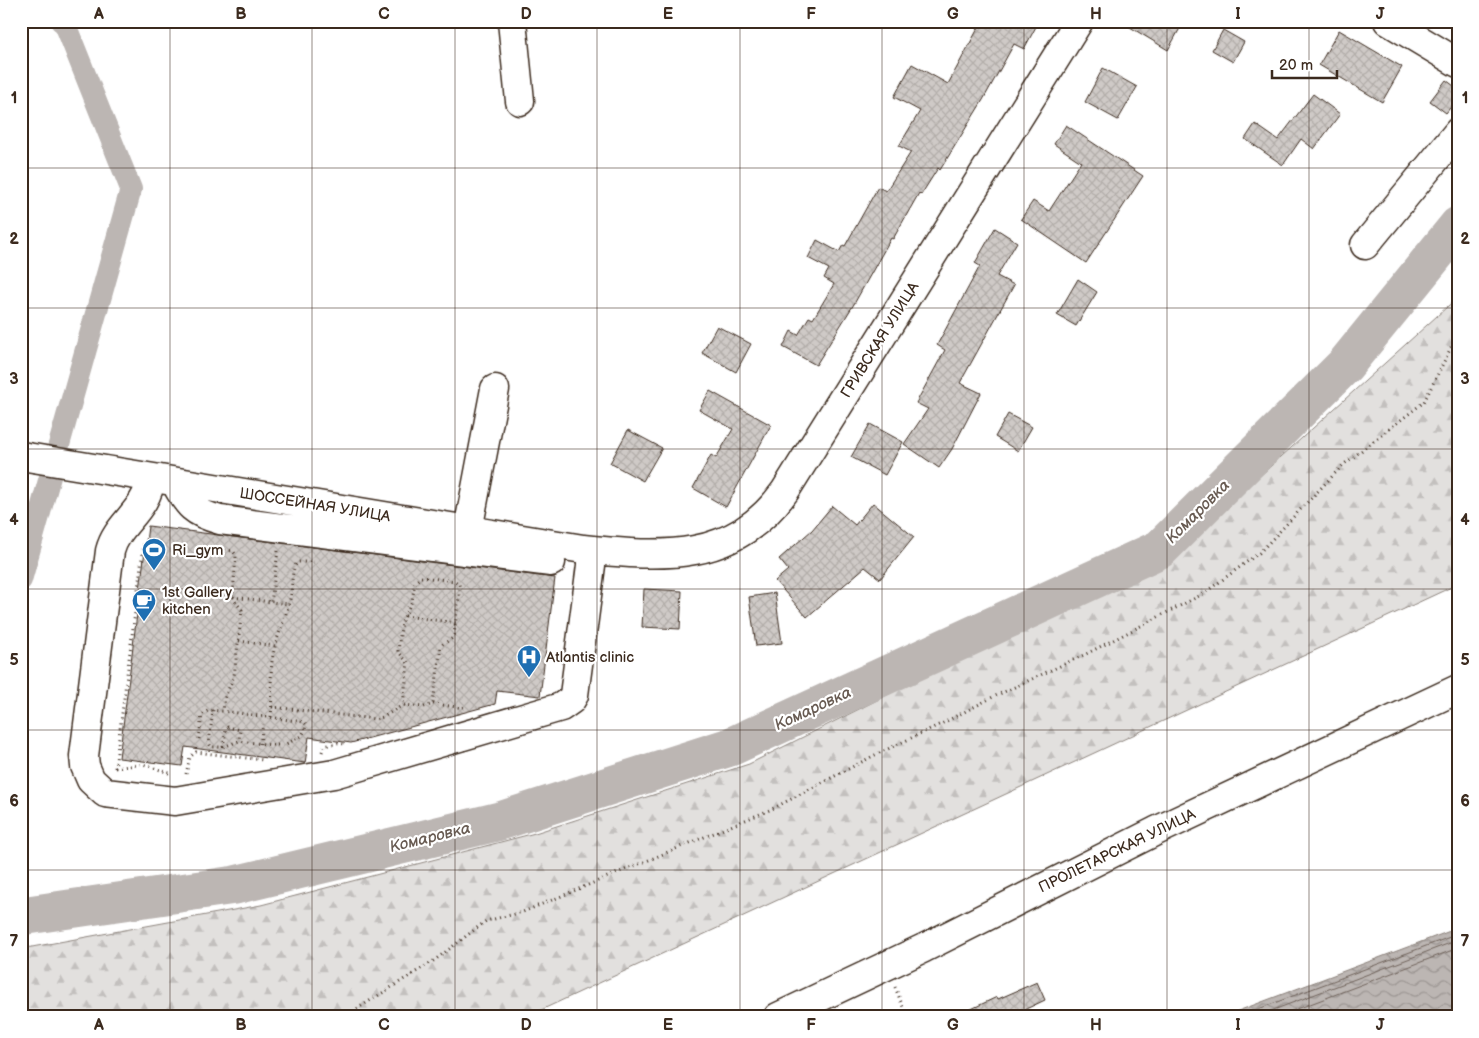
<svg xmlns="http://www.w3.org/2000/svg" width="1479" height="1038" font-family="'Balsamiq Sans',sans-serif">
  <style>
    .forest { fill: url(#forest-firs); stroke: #8e857e }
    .water { fill: url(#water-waves); stroke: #887e77 }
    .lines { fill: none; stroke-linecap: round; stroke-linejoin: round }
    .shore { stroke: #6f625a; stroke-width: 1 }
    .canal { stroke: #bcb6b3; stroke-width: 22 }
    .river { stroke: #bcb6b3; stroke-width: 39 }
    .building { fill: url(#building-cross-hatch); stroke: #3b2a1e }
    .minor-casing { stroke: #3b2a1e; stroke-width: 31 }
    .path { stroke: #3b2a1e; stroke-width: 3; stroke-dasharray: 1 4; stroke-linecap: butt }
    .minor { stroke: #fff; stroke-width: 28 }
    .grid { fill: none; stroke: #3b2a1e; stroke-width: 1; stroke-opacity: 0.55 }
    .labels { text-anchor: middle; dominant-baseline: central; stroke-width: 4.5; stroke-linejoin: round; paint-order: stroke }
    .street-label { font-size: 15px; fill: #3b2a1e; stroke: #fff }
    .poi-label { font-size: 15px; fill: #3b2a1e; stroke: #fff; text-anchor: start }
    .water-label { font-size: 16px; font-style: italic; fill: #685b52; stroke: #fff }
    .neatline { fill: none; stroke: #3b2a1e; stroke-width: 2 }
    .grid-label { font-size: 16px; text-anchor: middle; font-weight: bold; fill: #3b2a1e }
  </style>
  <defs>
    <pattern id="forest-firs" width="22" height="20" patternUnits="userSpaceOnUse" patternTransform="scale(1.25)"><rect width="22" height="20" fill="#e2e0de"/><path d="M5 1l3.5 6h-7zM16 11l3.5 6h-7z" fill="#c3c0be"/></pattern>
    <pattern id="water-waves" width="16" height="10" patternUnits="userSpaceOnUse" patternTransform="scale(1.25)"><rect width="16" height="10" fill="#bcb6b3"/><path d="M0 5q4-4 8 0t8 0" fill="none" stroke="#9a9491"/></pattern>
    <pattern id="building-cross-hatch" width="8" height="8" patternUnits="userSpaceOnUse" patternTransform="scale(1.25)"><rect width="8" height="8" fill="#cfcac7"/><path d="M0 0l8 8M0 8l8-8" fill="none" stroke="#b3aeaa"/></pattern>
  </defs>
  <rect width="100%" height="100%" fill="#fff"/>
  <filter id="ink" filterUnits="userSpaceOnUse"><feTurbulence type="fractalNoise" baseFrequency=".02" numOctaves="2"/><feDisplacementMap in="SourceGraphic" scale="10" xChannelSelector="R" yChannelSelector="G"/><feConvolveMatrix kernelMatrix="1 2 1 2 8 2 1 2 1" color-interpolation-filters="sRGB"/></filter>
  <g filter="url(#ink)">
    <path class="forest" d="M 1458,297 L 1458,584 L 526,1017 L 21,1017 L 21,949 L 261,905 L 535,833 L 749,764 L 1178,550 Z"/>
    <path class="water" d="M 1458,928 L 1458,1017 L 1222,1017 Z"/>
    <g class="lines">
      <path class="shore" d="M 1237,1017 L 1458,934
        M 1255,1017 L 1458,940
        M 1276,1017 L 1458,948"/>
      <path class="canal" d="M 21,580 L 131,189 L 65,24 L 61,21"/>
      <path class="river" d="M 21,916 L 235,885 L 500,821 L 730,747 L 1160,549 L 1345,365 L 1458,226"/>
    </g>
    <path class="building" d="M 982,21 L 1039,21 L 1024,49 L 1014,44 L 983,100 L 940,170 L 938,168 L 921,195 L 919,193 L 893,239 L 891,238 L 854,304 L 816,365 L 783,347 L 791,331 L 798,335 L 809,317 L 813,319 L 834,284 L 824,278 L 829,269 L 808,258 L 817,240 L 839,252 L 843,245 L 845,246 L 878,187 L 886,191 L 911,152 L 899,146 L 920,111 L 894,97 L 912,64 L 948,84 Z
      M 1120,21 L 1184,21 L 1168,50 Z
      M 1223,30 L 1244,42 L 1233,62 L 1212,50 Z
      M 1339,30 L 1402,67 L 1382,102 L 1319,65 Z
      M 1103,68 L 1137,87 L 1118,120 L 1085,102 Z
      M 1446,80 L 1458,89 L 1458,98 L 1446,113 L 1430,101 Z
      M 1313,94 L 1340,114 L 1314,149 L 1301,139 L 1283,165 L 1245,139 L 1255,124 L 1278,140 Z
      M 1066,125 L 1143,176 L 1086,263 L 1021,219 L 1033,201 L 1049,211 L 1081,162 L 1054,144 Z
      M 995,228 L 1017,242 L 997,276 L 1014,285 L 960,383 L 981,393 L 952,449 L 939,468 L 904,444 L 928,409 L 916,403 L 945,350 L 937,345 L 980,266 L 975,263 Z
      M 1078,279 L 1097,292 L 1076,326 L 1057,315 Z
      M 717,326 L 751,344 L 736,372 L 702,353 Z
      M 710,391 L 771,425 L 726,507 L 693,488 L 711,455 L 716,458 L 733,429 L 699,410 Z
      M 1008,414 L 1032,427 L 1018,451 L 995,437 Z
      M 870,424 L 903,442 L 885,475 L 851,457 Z
      M 628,430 L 662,448 L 643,481 L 610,463 Z
      M 873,503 L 914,537 L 880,579 L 865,567 L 807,617 L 775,581 L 788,570 L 779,559 L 812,530 L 832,506 L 855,525 Z
      M 148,526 L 555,578 L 540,696 L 497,691 L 495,704 L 351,743 L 309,737 L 305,763 L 185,747 L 182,766 L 119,758 Z
      M 644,589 L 682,591 L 680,629 L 642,627 Z
      M 775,593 L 782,643 L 756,646 L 749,597 Z
      M 1037,982 L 1045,1000 L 1009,1017 L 954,1017 L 997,997 L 998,999 Z"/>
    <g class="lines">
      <defs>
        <path id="minor" d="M 512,21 L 520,101
          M 1388,21 L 1458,63
          M 1365,245 L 1458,132
          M 21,456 L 583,549 C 663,557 733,563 785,491 L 1079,21
          M 151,478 C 147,511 117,523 110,551 L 84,756 L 85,766 L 91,780 L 105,793 L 175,801 L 334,774 L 561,707 L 571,700 L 574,695 L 593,550
          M 175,482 C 188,506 194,513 220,520 L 551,562
          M 468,530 L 495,389
          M 778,1017 L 924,948 L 1156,831 L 1458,689"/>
      </defs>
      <use href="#minor" class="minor-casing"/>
      <path class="path" d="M 220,549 L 233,551 L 236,555 L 233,595 L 235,601 L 242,610 L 234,676 L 225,697 L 223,711
        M 278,551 L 271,602 L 289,604
        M 421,577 L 455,581 L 459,584 L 460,588 L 454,635 C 452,641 445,641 441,646 L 433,704 L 424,707 L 403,705 L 408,663 L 398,651 L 401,628 L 403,619 L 412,601 L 415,582 Z
        M 233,597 L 271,602
        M 405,616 L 456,623
        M 239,641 L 275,646
        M 433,704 L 466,708
        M 272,707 L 375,719 L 383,717 L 403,705
        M 271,717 C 273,696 269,676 273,655 C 277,635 286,618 290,599 C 293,588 290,569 298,562 L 314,562
        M 199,739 L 202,715 C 208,708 215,711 223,711 L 304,722 L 306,724 L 305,730 L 302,736 L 284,745 L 273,745 L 239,741 L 223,747 L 211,747 L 209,743 L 213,710
        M 260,744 L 263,724
        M 223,747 L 226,730 L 228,727 L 240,730 L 239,741
        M 322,752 L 324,746 L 338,743 L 344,744
        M 115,768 L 143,764 L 172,774
        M 115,768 L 144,542
        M 186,774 L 190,757 L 196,752 L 263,760
        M 895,987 L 907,1017
        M 344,1017 L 435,960 L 486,921 L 523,912 L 772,809 L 873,756 L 943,723 L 993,697 L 1086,654 L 1203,594 L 1259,553 L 1343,465 L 1424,402 L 1458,333"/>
      <use href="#minor" class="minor"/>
    </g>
  </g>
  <path class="grid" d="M 170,21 L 170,1017M 312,21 L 312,1017M 455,21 L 455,1017M 597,21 L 597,1017M 740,21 L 740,1017M 882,21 L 882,1017M 1024,21 L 1024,1017M 1167,21 L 1167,1017M 1309,21 L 1309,1017M 21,168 L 1458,168M 21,308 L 1458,308M 21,449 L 1458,449M 21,589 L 1458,589M 21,730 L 1458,730M 21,870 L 1458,870"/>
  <defs>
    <symbol id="stadium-pin" viewBox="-11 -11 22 30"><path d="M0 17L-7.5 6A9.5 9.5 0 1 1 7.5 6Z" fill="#1f6fb2" stroke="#fff"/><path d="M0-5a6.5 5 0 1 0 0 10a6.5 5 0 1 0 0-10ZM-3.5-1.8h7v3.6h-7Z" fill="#fff"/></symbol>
    <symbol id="cafe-pin" viewBox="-11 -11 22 30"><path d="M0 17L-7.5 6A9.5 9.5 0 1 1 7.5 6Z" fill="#1f6fb2" stroke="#fff"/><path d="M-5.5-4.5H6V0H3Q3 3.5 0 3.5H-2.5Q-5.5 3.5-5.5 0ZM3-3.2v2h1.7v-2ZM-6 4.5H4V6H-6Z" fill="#fff"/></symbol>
    <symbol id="hospital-pin" viewBox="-11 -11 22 30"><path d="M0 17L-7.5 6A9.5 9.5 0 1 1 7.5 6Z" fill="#1f6fb2" stroke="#fff"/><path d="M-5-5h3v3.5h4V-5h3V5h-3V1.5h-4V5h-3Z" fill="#fff"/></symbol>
  </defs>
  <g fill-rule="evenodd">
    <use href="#stadium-pin" x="140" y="536" width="28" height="38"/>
    <use href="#cafe-pin" x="130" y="587" width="28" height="38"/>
    <use href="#hospital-pin" x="515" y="643" width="28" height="38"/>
  </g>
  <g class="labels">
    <g class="street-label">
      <text transform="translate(880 340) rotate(-58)">ГРИВСКАЯ УЛИЦА</text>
      <text transform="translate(315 505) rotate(9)">ШОССЕЙНАЯ УЛИЦА</text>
      <text transform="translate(1117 851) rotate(-26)">ПРОЛЕТАРСКАЯ УЛИЦА</text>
    </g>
    <g class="poi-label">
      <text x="172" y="550">Ri_gym</text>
      <text x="162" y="592">1st Gallery<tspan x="162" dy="17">kitchen</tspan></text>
      <text x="546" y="657">Atlantis clinic</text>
    </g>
    <g class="water-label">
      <text transform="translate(1198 512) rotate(-45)">Комаровка</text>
      <text transform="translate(813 709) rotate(-25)">Комаровка</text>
      <text transform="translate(430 838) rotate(-14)">Комаровка</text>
    </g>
  </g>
  <rect width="1479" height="1038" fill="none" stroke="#fff" stroke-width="55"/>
  <path d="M1272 70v8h65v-8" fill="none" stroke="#3b2a1e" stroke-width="2.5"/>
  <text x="1279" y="70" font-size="15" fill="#3b2a1e" stroke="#ffffff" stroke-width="4" paint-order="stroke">20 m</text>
  <rect x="28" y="28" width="1424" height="982" class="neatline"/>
  <g class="grid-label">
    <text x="99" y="19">A</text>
    <text x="241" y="19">B</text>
    <text x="384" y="19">C</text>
    <text x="526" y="19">D</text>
    <text x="668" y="19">E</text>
    <text x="811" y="19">F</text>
    <text x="953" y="19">G</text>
    <text x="1096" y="19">H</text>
    <text x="1238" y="19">I</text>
    <text x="1380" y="19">J</text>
    <text x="14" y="103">1</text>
    <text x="1465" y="103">1</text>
    <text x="14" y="244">2</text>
    <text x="1465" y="244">2</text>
    <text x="14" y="384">3</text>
    <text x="1465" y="384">3</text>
    <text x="14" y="525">4</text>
    <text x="1465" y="525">4</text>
    <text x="14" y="665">5</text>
    <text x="1465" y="665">5</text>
    <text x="14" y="806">6</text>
    <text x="1465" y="806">6</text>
    <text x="14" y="946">7</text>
    <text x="1465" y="946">7</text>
    <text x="99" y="1030">A</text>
    <text x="241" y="1030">B</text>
    <text x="384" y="1030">C</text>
    <text x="526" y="1030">D</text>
    <text x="668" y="1030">E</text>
    <text x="811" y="1030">F</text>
    <text x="953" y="1030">G</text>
    <text x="1096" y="1030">H</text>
    <text x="1238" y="1030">I</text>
    <text x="1380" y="1030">J</text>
  </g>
</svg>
